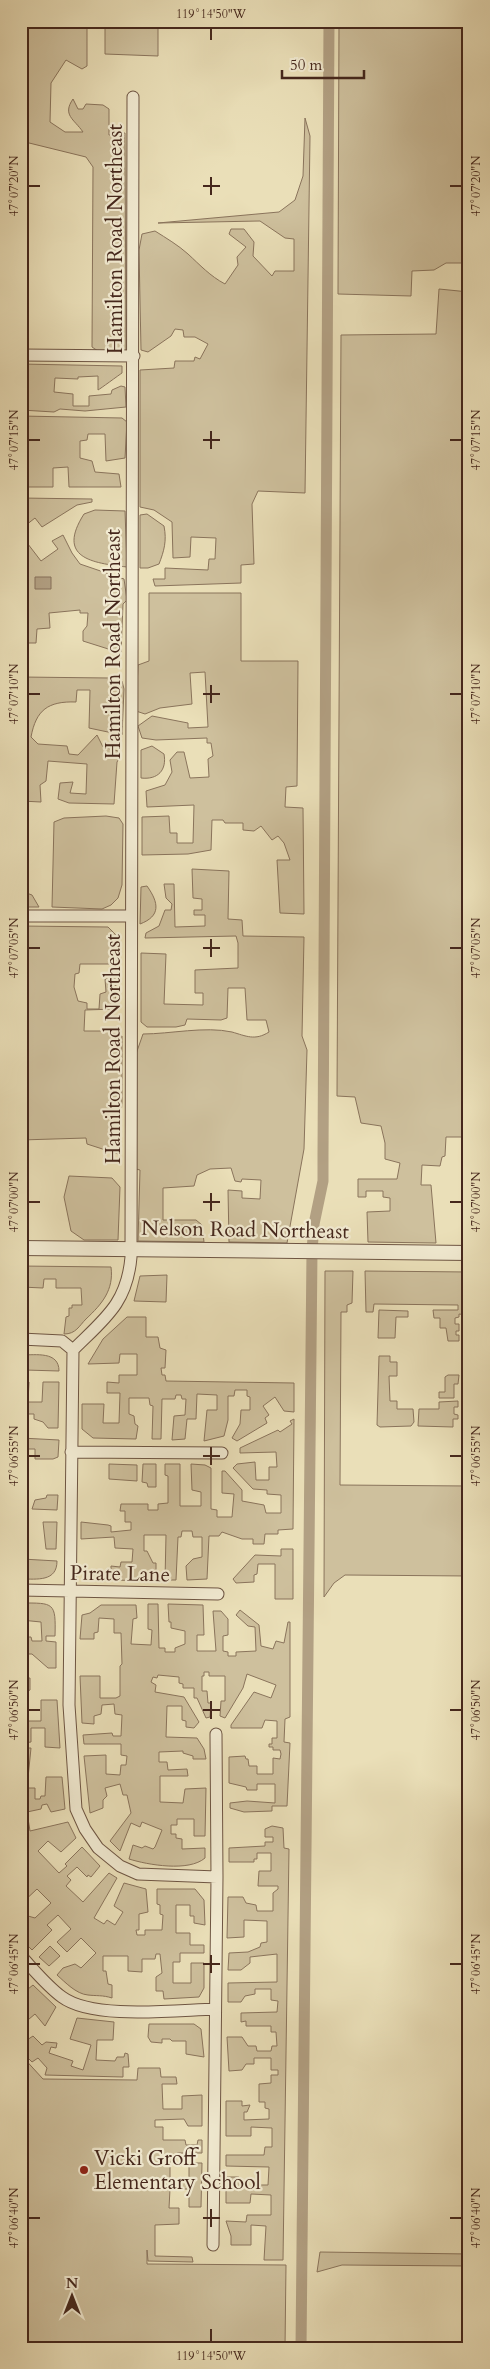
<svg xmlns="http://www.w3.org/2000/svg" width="490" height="2369" font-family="Cardo,serif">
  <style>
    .green { fill: #cec09d; stroke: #8a745c }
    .water { fill: #b2a083; stroke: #86705a }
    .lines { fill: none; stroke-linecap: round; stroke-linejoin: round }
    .canal { stroke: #b2a083; stroke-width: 11 }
    .minor-casing { stroke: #6e5543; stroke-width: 13 }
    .tertiary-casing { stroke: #6e5543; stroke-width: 16 }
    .minor { stroke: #f1ead1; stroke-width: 11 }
    .tertiary { stroke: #f1ead1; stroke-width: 14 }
    .ticks { fill: none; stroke: #45271c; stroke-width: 2 }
    .poi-dot { fill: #8f2418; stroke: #f1ead1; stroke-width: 2 }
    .labels { text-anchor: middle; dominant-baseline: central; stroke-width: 4.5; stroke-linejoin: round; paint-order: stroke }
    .street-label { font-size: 21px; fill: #45271c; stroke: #f1ead1 }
    .poi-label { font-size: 21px; fill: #45271c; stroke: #f1ead1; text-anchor: start }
    .neatline { fill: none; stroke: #45271c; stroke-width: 2 }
    .ticks-label { font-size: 12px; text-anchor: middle; fill: #45271c }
  </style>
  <rect width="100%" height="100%" fill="#eadfb8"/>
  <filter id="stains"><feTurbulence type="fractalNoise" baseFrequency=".004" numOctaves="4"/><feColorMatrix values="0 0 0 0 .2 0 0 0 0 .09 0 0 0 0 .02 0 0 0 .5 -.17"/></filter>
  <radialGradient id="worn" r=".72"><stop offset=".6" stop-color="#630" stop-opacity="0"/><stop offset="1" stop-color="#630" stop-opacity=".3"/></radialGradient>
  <path class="green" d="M 21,21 L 87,21 L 87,66 L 82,69 L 66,60 L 51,83 L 50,122 L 65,132 L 83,132 C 74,119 62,115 73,99 L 78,109 L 83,109 L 86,104 L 103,105 L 109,109 L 109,135 L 125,133 L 126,351 L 98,351 L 92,347 L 93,167 L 86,157 L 21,141 Z
    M 105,21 L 158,21 L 158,56 L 105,54 Z
    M 339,21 L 469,21 L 469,263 L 446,263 L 434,270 L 412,271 L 411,296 L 338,294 Z
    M 305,118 L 310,136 L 305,493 L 258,491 L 252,504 L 254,564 L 241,565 L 241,583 L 155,586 L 153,579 L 165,579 L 165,568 L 208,570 L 209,559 L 215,559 L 216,538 L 191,537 L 190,557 L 173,558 L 172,522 L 154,510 L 140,507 L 140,370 L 174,368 L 175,361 L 194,361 L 195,357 L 200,359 L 208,344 L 195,337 L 184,337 L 183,330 L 175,329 L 171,336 L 148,352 L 141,350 L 139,250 L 142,234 L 155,231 C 166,238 178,245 188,254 C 200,265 210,276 225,284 L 238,265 L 237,257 L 246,247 L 229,234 L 231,229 L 244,229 L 254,242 L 253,256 L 272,276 L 275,271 L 294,271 L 294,239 L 285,238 L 260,221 L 158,223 L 279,212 L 295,200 L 303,176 Z
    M 439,289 L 469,292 L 469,1137 L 446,1137 L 445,1156 L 442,1157 L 440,1166 L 422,1165 L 421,1185 L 431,1185 L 436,1243 L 368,1242 L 367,1212 L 390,1211 L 390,1198 L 383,1197 L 383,1191 L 366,1191 L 366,1197 L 358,1197 L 358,1179 L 397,1179 L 400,1163 L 385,1159 L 385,1143 L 381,1126 L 361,1123 L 355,1097 L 337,1096 L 341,335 L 436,334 Z
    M 21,364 L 122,366 L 122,373 C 119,375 100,389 98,390 L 98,376 L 78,377 L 78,379 L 55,378 L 54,392 L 73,394 L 73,406 L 89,406 L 89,396 L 111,394 L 112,390 L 121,386 L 125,387 L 126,407 L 85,411 L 60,409 L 54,412 L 21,410 Z
    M 21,416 L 122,418 L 127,422 L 125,458 L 106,461 L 105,434 L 88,434 L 87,440 L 80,441 L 80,458 L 92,461 L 95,472 L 119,474 L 121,487 L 69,487 L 68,467 L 53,468 L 53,487 L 21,487 Z
    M 21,498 L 92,499 L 92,502 L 77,505 L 42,527 L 35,518 L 21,529 Z
    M 95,510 L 125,511 L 127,567 C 92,563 56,558 84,514 Z
    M 147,514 L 164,526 C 167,541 164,551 159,564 L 148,568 L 140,568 L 140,515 Z
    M 21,535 L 41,561 L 58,549 L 52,541 L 63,535 L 72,553 L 80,564 L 124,579 L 127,600 L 123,604 L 121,653 L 83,641 L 83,631 L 87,626 L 88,613 L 80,613 L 80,610 L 49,613 L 50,628 L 37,629 L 36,643 L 21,643 Z
    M 149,593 L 241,593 L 241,661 L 298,661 L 297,786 L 286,787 L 285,807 L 303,808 L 304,914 L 280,913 L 277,860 L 290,860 L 284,843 L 278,836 L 272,840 L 261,826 L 254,831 L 243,830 L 243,823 L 225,823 L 223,820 L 212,820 L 211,850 L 188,854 L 142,855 L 142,817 L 169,816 L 170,833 L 177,833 L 177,843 L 193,843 L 194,805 L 147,807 L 146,791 L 165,785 L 172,772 L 170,760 L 177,752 L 184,752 L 190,778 L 209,777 L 208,759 L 213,756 L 211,743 L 207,743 L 207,738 L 156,740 L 142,738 L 138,726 L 152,716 L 188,723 L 188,728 L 208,727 L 205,672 L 190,673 L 192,704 L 160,708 L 145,714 L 136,711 L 138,665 L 149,661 Z
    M 21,677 L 109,678 L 122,681 L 124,689 L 122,735 L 89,728 L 90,690 L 77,690 L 76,702 C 48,701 36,710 31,737 L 38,744 L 67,746 L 69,754 L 78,755 L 97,735 L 103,747 L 118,751 L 120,757 L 117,762 L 114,804 L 69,803 L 58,799 L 60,783 L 73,782 L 70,793 L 86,794 L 87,764 L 48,761 L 46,781 L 40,785 L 41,802 L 21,801 Z
    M 152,746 L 164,754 C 167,770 158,780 141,778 L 141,750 Z
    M 106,816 L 119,818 L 123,824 L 122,885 L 118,898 L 111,905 L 102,909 L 52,907 L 54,822 L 64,818 Z
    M 192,869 L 229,871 L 228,919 L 242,920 L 243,936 L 304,937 L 302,1036 L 307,1050 L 304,1149 L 287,1243 L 229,1242 L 228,1190 L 242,1191 L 242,1198 L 260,1199 L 261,1180 L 242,1179 L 241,1182 L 235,1181 L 231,1168 L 210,1169 L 197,1175 L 194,1186 L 163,1188 L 163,1220 L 196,1220 L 202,1225 L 204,1242 L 138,1241 L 140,1170 L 136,1169 L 136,1054 L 143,1034 C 170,1034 205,1026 232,1032 C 246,1036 255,1041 269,1032 L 266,1020 L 247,1020 L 245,988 L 228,988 L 227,1018 L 221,1020 L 187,1019 L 185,1025 L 176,1027 L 147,1027 L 141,1022 L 141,953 L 166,954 L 164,1004 L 203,1005 L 203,993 L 195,993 L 195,970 L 238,968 L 238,943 L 236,936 L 145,938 L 146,933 L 159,926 L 165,910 L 171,910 L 172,904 L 166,898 L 164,884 L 174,884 L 175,927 L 205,926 L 205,915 L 194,915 L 194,910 L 202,910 L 202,899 L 193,898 Z
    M 147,886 C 159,903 161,916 140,924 L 141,887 Z
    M 21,891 L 32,895 L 39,907 L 21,907 Z
    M 21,926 L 108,927 L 118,937 L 116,964 L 80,964 L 79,973 L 75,974 L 74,987 L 78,1001 L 87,1003 L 87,1009 L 99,1009 L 100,994 L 106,992 L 105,979 L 116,979 L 115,1009 L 85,1010 L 84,1031 L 105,1031 L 122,1036 L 122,1102 L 118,1154 L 87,1144 L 86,1138 L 21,1140 Z
    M 469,1173 L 469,1238 C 463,1221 456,1189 469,1173 Z
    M 69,1176 L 112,1178 L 120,1187 L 118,1240 L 84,1240 L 71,1231 L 64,1197 Z
    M 21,1266 L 111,1267 C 114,1290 102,1304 86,1319 C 79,1326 76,1334 64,1334 L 66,1317 L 69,1316 L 69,1308 L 72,1308 L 72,1305 L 82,1305 L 81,1288 L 56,1288 L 56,1279 L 44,1279 L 43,1288 L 21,1287 Z
    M 325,1271 L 353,1271 L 352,1303 L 347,1305 L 347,1312 L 341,1312 L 340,1485 L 469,1486 L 469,1576 L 345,1575 L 334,1583 L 324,1597 Z
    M 365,1271 L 469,1272 L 469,1310 L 467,1315 L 459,1314 L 459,1317 L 455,1318 L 455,1324 L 459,1324 L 459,1331 L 456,1331 L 456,1335 L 459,1335 L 459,1341 L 448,1341 L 446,1328 L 440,1328 L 440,1318 L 434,1318 L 433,1310 L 458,1310 L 458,1305 L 374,1304 L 373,1312 L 366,1312 Z
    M 167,1275 L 166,1302 L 134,1301 L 140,1276 Z
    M 379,1310 L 408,1311 L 408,1317 L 396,1317 L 395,1338 L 378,1338 Z
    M 127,1317 L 146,1317 L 146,1337 L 158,1337 L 160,1348 L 166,1350 L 165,1368 L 161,1368 L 162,1375 L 165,1375 L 166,1381 L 294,1383 L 294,1412 L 284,1411 L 275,1397 L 263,1406 L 269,1415 L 265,1418 L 267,1423 L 237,1441 L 232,1438 L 240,1424 L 241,1410 L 250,1410 L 250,1397 L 247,1396 L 247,1390 L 235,1390 L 234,1396 L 228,1396 L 228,1420 L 224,1436 L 204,1441 L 207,1410 L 217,1410 L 217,1395 L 197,1394 L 196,1419 L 187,1419 L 185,1439 L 172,1440 L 174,1416 L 185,1415 L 186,1399 L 182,1399 L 181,1395 L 176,1395 L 175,1399 L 162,1399 L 161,1439 L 152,1439 L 153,1406 L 150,1405 L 149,1398 L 129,1398 L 129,1414 L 134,1416 L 135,1424 L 138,1426 L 136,1439 L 93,1438 L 82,1429 L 82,1404 L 104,1404 L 103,1423 L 119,1423 L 120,1393 L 107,1393 L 107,1382 L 119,1383 L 119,1375 L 137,1375 L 137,1354 L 120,1354 L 119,1363 L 88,1364 L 103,1339 Z
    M 21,1355 C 36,1355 59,1351 59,1371 L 25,1370 L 24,1381 L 29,1382 L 28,1402 L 42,1402 L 43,1382 L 59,1382 L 58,1428 L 48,1428 L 43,1422 L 34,1419 L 34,1414 L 21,1414 Z
    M 379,1356 L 390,1356 L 390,1362 L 397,1362 L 397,1376 L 389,1376 L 390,1401 L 397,1401 L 397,1409 L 413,1409 L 414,1422 L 411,1426 L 380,1427 L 377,1425 Z
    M 448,1375 L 459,1375 L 458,1384 L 454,1384 L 454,1398 L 439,1398 L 439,1392 L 445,1392 L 445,1377 Z
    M 458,1401 L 458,1407 L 454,1407 L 454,1414 L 458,1415 L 458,1419 L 453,1419 L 453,1427 L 418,1426 L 419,1409 L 439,1409 L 439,1402 Z
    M 294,1419 L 293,1529 L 278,1530 L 278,1534 L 265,1534 L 264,1544 L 253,1544 L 253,1539 L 242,1539 L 222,1532 L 219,1536 L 209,1536 L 207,1579 L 187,1580 L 186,1566 L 193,1559 L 202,1557 L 202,1537 L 193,1537 L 192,1531 L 182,1531 L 181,1537 L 178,1537 L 176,1580 L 165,1580 L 166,1535 L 144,1535 L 144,1551 L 147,1551 L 153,1563 L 156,1563 L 156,1581 L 111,1580 L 111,1566 L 120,1567 L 121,1562 L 132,1562 L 133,1549 L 115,1548 L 114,1537 L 81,1539 L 81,1522 L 108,1525 L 111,1526 L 111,1532 L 131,1530 L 131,1522 L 125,1522 L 125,1511 L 120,1511 L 121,1504 L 148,1504 L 148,1510 L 158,1510 L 158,1504 L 168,1503 L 168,1476 L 165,1475 L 165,1464 L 180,1464 L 180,1506 L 201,1506 L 201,1492 L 192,1490 L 191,1464 L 205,1465 L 211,1468 L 211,1509 L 217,1510 L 217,1517 L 232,1517 L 234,1494 L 222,1493 L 222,1471 L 225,1471 L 242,1490 L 242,1501 L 264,1505 L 266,1513 L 281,1513 L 281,1495 L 267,1494 L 267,1490 L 253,1489 L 233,1468 L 237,1464 L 255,1462 L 256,1480 L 269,1480 L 269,1467 L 277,1467 L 276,1452 L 240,1453 L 240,1448 L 278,1430 L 280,1432 L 292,1424 L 290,1421 Z
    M 21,1438 L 59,1440 L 58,1457 L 53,1459 L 35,1459 L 35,1449 L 21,1449 Z
    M 109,1464 L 137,1465 L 137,1481 L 109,1479 Z
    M 143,1464 L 156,1464 L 156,1487 L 148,1487 L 147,1483 L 142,1482 Z
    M 47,1495 L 58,1495 L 57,1510 L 32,1509 L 35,1500 L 46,1498 Z
    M 43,1522 L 57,1522 L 56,1549 L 46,1549 Z
    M 281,1549 L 293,1549 L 293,1599 L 275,1599 L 275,1564 L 258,1564 L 257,1574 L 254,1575 L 254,1582 L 236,1583 L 233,1579 L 255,1555 L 281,1556 Z
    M 21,1555 L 22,1559 L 57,1561 C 57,1582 37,1579 21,1579 Z
    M 21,1603 C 54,1603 56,1602 55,1636 L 46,1636 L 46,1641 L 56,1642 L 56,1668 L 48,1668 L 32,1654 L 21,1654 L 21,1637 L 31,1637 L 32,1641 L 42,1641 L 41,1622 L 21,1620 Z
    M 148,1604 L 158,1604 L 159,1648 L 165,1648 L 165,1652 L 175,1652 L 175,1648 L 185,1644 L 185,1631 L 171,1628 L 171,1622 L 169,1622 L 168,1604 L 203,1605 L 204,1635 L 197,1635 L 197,1651 L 216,1651 L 213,1611 L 221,1611 L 228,1619 L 228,1635 L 223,1636 L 223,1651 L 228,1652 L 228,1656 L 236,1656 L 236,1652 L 256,1651 L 255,1627 L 248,1626 L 236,1615 L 240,1610 L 259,1625 L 261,1646 L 273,1649 L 276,1641 L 284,1643 L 288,1622 L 290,1622 L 290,1717 L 285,1719 L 284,1742 L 290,1743 L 287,1806 L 272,1806 L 272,1811 L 244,1812 L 230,1808 L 230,1803 L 247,1801 L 275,1803 L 275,1784 L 257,1784 L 257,1790 L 247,1790 L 246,1787 L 229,1783 L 229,1757 L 245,1756 L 246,1759 L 248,1759 L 249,1766 L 257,1766 L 257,1774 L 273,1774 L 273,1758 L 280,1759 L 281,1754 L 280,1750 L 273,1750 L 273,1747 L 269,1747 L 269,1744 L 272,1744 L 272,1738 L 277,1738 L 277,1721 L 265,1720 L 262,1728 L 231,1728 L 231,1725 L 254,1692 L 271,1698 L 276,1685 L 247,1674 L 243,1688 L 225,1718 L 220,1716 L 221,1701 L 225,1701 L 225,1676 L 209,1676 L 209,1672 L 204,1672 L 204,1676 L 202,1676 L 202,1691 L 207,1691 L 208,1703 L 211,1703 L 210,1717 L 206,1718 L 197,1698 L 194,1698 L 194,1688 L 183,1688 L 183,1684 L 179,1683 L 179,1677 L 158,1675 L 157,1678 L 153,1677 L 151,1682 L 156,1685 L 155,1692 L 184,1697 L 199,1722 L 194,1728 L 186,1727 L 186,1721 L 182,1720 L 182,1706 L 167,1706 L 166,1737 L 197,1738 L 204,1749 L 206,1759 L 193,1759 L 193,1756 L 183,1753 L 183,1751 L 159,1752 L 159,1762 L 167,1762 L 168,1770 L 187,1769 L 188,1776 L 160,1776 L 160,1802 L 183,1803 L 185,1789 L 206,1788 L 205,1836 L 194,1836 L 194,1819 L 177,1819 L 177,1825 L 171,1825 L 171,1834 L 176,1834 L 176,1838 L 182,1839 L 182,1849 L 205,1848 L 205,1858 C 189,1872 148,1865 129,1859 L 133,1845 L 142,1848 L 145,1846 L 153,1849 L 155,1847 L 162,1830 L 142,1822 L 140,1827 L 131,1823 L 120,1851 L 110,1841 L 131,1813 L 127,1795 L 123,1795 L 120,1784 L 105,1788 L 107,1796 L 103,1800 L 103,1808 L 90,1813 L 84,1756 L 106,1755 L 106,1774 L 120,1775 L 121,1765 L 126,1765 L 127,1756 L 121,1755 L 121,1744 L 84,1744 L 83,1735 L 112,1733 L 113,1736 L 121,1736 L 122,1715 L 115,1714 L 114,1704 L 102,1705 L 101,1714 L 94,1716 L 94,1724 L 82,1723 L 80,1676 L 100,1676 L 100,1698 L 116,1698 L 120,1696 L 120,1666 L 122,1664 L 121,1633 L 114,1633 L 114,1619 L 99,1618 L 98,1632 L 94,1633 L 94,1639 L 80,1639 L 82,1615 L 90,1613 L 101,1605 L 136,1605 L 137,1618 L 133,1619 L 131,1644 L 151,1645 L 152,1630 L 148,1629 Z
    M 21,1678 L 30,1678 L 30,1690 L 28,1691 L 28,1697 L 23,1697 L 23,1704 L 28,1705 L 28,1721 L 41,1721 L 41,1700 L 57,1700 L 60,1748 L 45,1747 L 45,1728 L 31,1728 L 31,1742 L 24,1743 L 25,1748 L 31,1748 L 27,1788 L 35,1788 L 35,1799 L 40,1799 L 41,1796 L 45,1796 L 46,1777 L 62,1777 L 65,1809 L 51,1812 L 47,1804 L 42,1805 L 41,1809 L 27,1812 L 30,1831 L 68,1822 L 76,1838 L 61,1852 L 48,1841 L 38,1851 L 59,1873 L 67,1866 L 65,1864 L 82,1847 L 100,1866 L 91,1877 L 88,1875 L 87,1877 L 77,1867 L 67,1876 L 71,1880 L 66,1886 L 83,1902 L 109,1873 L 117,1878 L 94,1918 L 104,1924 L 107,1920 L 115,1925 L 123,1912 L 114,1906 L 124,1883 L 146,1889 L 148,1912 L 139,1914 L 139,1930 L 136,1930 L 137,1935 L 145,1935 L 145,1930 L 162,1930 L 163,1915 L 160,1914 L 160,1905 L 157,1904 L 157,1889 L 195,1889 L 204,1900 L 205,1925 L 194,1923 L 194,1916 L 190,1916 L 190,1905 L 176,1905 L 176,1933 L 190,1933 L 190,1945 L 204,1945 L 204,1953 L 180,1953 L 180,1962 L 173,1962 L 173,1983 L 191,1983 L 191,1963 L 204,1963 L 204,1988 L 199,1997 L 164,1999 L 163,1991 L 156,1991 L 156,1977 L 162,1973 L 160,1954 L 156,1954 L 155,1959 L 142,1959 L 142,1972 L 128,1971 L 128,1956 L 103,1956 L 103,1971 L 106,1971 L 108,1984 L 112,1985 L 112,1998 C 103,1995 96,1996 88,1995 C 76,1994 65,1982 57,1975 L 63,1968 L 75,1964 L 81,1968 L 96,1953 L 81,1938 L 67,1952 L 57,1942 L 71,1929 L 58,1915 L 47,1925 L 52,1930 L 32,1950 L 21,1939 L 21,1914 L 35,1918 L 51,1903 L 37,1889 L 21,1904 L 21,1888 L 28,1881 L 21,1875 Z
    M 272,1826 L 283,1828 L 284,1848 L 289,1849 L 283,2260 L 264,2260 L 266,2226 L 251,2225 L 251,2245 L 231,2245 L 231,2236 L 226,2221 L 246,2222 L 247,2215 L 271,2215 L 271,2195 L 251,2194 L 250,2203 L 226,2203 L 226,2177 L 239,2177 L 244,2186 L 250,2187 L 254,2185 L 268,2185 L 269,2167 L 226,2166 L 226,2155 L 264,2155 L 265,2147 L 272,2147 L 272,2128 L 251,2127 L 251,2136 L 226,2136 L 226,2101 L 242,2101 L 242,2106 L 250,2105 L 247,2112 L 244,2112 L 244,2120 L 269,2119 L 269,2109 L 265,2108 L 265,2102 L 259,2102 L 259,2084 L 271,2083 L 271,2075 L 278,2075 L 278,2070 L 271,2070 L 271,2058 L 254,2058 L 254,2064 L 246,2064 L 242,2070 L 229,2071 L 227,2037 L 242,2037 L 248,2046 L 256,2046 L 257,2051 L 271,2051 L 272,2046 L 277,2046 L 276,2032 L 271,2032 L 271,2026 L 246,2026 L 246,2021 L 241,2022 L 241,2013 L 277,2012 L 278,2001 L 271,2000 L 271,1989 L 255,1989 L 255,1994 L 245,1996 L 241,2002 L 228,2002 L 228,1983 L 277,1982 L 277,1954 L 250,1957 L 250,1963 L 241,1970 L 228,1970 L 229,1953 L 248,1952 L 260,1947 L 261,1943 L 267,1942 L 267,1921 L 244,1920 L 244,1937 L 227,1938 L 228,1897 L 243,1897 L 246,1903 L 256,1905 L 257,1911 L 273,1911 L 273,1893 L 278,1889 L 278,1886 L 258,1886 L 259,1871 L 271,1871 L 271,1853 L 257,1853 L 257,1859 L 254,1859 L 254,1862 L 229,1862 L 229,1848 L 265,1846 L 265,1842 L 273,1842 L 273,1837 L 265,1837 L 265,1829 Z
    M 50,1946 L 60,1956 L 49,1966 L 39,1957 Z
    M 33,1985 L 56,2007 L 45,2026 L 35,2014 L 22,2025 L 26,2031 L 22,2035 L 27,2040 L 33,2036 L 42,2045 L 46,2042 L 57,2043 L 56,2048 L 51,2047 L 49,2053 L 73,2061 L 71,2066 L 83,2070 L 91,2045 L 70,2039 L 77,2018 L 114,2022 L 113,2040 L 97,2040 L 96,2060 L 115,2061 L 117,2057 L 124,2057 L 125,2053 L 128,2054 L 129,2067 L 123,2067 L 123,2077 L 45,2075 L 47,2068 L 38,2058 L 32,2062 L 21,2051 L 21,2011 L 25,2007 L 21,2000 L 26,1996 L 23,1993 Z
    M 149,2024 L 194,2024 L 201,2029 L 204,2057 L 186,2054 L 186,2041 L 172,2041 L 170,2039 L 162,2039 L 162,2043 L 151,2042 L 148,2037 Z
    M 21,2055 L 43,2079 L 137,2080 L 138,2068 L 160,2068 L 161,2077 L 176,2077 L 177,2084 L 162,2084 L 163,2109 L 182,2109 L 182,2096 L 202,2095 L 202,2126 L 188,2126 L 184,2119 L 155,2120 L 155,2127 L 163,2127 L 163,2140 L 185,2140 L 186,2145 L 197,2145 L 198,2140 L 202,2140 L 202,2153 L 177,2153 L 176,2162 L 170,2162 L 170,2180 L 189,2181 L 189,2163 L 202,2163 L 201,2207 L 189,2207 L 189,2189 L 170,2189 L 169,2208 L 179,2208 L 179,2224 L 155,2225 L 155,2256 L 192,2257 L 193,2262 L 148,2261 L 147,2250 L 147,2264 L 286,2265 L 285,2348 L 21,2348 Z
    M 320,2252 L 469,2254 L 469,2266 L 342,2265 L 317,2272 Z"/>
  <path class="water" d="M 35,577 L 51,577 L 51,589 L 35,589 Z"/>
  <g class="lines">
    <path class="canal" d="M 301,2348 L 312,1251 L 314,1224 L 323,1181 L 323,1157 L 329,21"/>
    <defs>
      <path id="minor" d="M 133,97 L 131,1257 C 127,1304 104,1319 73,1350 L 69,1705 L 76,1809 L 85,1829 L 98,1848 L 120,1866 L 138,1874 L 217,1877
        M 21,355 L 134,356
        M 21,916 L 131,916
        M 21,1339 L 62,1341 L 73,1350
        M 71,1452 L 222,1453
        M 21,1590 L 218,1594
        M 21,1956 C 34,1970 47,1986 62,1997 C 93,2020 176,2010 215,2009
        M 213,2245 L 217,1877 L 216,1734"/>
      <path id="tertiary" d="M 21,1248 L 469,1253"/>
    </defs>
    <use href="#minor" class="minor-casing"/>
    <use href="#tertiary" class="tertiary-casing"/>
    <use href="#minor" class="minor"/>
    <use href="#tertiary" class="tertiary"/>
  </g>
  <path class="ticks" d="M 211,28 L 211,40M 211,177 L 211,195M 28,186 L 40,186M 203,186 L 220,186M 450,186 L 462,186M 211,431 L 211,449M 28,440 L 40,440M 203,440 L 220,440M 450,440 L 462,440M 211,685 L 211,703M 28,694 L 40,694M 203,694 L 220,694M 450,694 L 462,694M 211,939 L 211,957M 28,948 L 40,948M 203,948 L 220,948M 450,948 L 462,948M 211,1193 L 211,1211M 28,1202 L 40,1202M 203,1202 L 220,1202M 450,1202 L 462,1202M 211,1447 L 211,1465M 28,1456 L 40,1456M 203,1456 L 220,1456M 450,1456 L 462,1456M 211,1701 L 211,1719M 28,1710 L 40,1710M 203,1710 L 220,1710M 450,1710 L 462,1710M 211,1955 L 211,1973M 28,1964 L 40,1964M 203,1964 L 220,1964M 450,1964 L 462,1964M 211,2209 L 211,2227M 28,2218 L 40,2218M 203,2218 L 220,2218M 450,2218 L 462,2218M 211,2329 L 211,2342"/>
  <circle class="poi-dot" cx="84" cy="2170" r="5"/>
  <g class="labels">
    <g class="street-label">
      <text transform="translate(115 239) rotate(-90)">Hamilton Road Northeast</text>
      <text transform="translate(113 644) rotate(-90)">Hamilton Road Northeast</text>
      <text transform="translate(113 1049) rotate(-90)">Hamilton Road Northeast</text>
      <text transform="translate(245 1230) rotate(1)">Nelson Road Northeast</text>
      <text transform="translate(120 1574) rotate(1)">Pirate Lane</text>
    </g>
    <g class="poi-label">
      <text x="94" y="2158">Vicki Groff<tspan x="94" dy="24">Elementary School</tspan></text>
    </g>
  </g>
  <rect width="490" height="2369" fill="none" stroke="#eadfb8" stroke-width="55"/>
  <g transform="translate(72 2296)" stroke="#f1ead1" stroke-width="4" paint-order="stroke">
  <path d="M0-4L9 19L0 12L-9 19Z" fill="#45271c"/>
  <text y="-8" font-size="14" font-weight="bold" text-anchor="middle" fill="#45271c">N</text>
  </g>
  <path d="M282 70v8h82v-8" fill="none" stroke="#45271c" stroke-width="2.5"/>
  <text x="290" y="70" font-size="15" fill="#45271c" stroke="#f1ead1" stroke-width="4" paint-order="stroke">50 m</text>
  <rect x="28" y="28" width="434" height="2314" class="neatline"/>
  <g class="ticks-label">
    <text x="211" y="18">119°14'50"W</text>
    <text transform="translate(14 186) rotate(-90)" y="4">47°07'20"N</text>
    <text transform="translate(476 186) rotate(-90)" y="4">47°07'20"N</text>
    <text transform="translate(14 440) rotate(-90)" y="4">47°07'15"N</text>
    <text transform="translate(476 440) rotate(-90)" y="4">47°07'15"N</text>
    <text transform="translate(14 694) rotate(-90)" y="4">47°07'10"N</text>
    <text transform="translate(476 694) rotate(-90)" y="4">47°07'10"N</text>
    <text transform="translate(14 948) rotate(-90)" y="4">47°07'05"N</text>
    <text transform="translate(476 948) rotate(-90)" y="4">47°07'05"N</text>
    <text transform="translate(14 1202) rotate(-90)" y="4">47°07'00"N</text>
    <text transform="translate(476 1202) rotate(-90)" y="4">47°07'00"N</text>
    <text transform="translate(14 1456) rotate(-90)" y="4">47°06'55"N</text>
    <text transform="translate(476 1456) rotate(-90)" y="4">47°06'55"N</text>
    <text transform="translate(14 1710) rotate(-90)" y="4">47°06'50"N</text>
    <text transform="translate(476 1710) rotate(-90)" y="4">47°06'50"N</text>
    <text transform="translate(14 1964) rotate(-90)" y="4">47°06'45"N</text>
    <text transform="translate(476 1964) rotate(-90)" y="4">47°06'45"N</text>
    <text transform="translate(14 2218) rotate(-90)" y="4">47°06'40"N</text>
    <text transform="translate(476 2218) rotate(-90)" y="4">47°06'40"N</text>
    <text x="211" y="2360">119°14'50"W</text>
  </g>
  <rect width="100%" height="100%" filter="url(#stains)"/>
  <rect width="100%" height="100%" fill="url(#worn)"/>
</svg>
